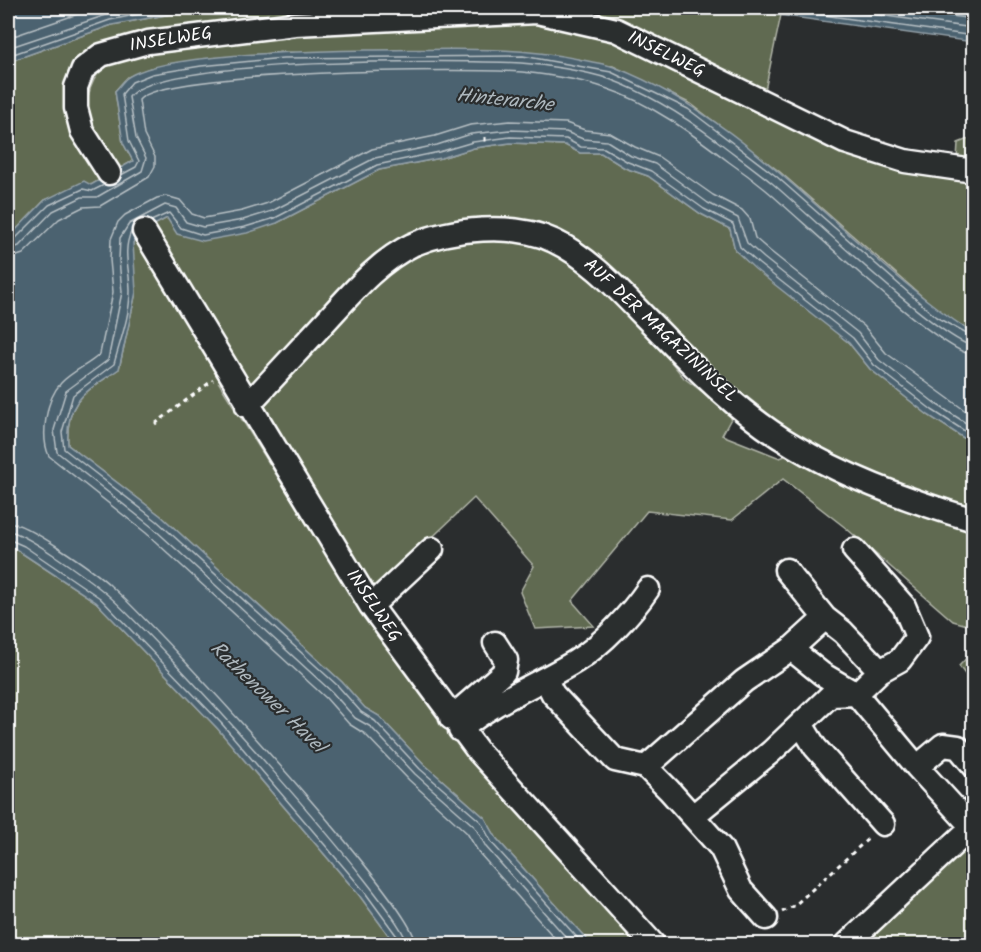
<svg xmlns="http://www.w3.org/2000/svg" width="981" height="952" font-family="Kalam,sans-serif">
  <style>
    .green { fill: #606a51; stroke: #b0b4a8; stroke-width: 1.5 }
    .water { fill: #4c626f; stroke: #94a1a9; stroke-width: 1.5 }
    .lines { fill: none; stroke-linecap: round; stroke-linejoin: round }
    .shore { stroke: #b7c0c5; stroke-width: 1.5 }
    .minor-casing { stroke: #fff; stroke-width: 27 }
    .path { stroke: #fff; stroke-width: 3; stroke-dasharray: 4.5 4.5; stroke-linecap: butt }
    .minor { stroke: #2a2d2e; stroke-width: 22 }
    .labels { text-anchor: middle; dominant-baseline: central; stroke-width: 4.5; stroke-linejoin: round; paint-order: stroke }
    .street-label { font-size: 18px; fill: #fff; stroke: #2a2d2e }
    .water-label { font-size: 20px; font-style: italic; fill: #aeb8be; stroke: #2a2d2e }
  </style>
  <rect width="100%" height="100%" fill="#2a2d2e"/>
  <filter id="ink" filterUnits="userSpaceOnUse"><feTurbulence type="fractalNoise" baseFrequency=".0167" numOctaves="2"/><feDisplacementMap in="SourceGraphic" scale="12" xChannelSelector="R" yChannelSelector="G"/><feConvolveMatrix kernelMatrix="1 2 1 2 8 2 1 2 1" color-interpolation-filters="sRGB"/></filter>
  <g filter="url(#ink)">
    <path class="green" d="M 203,8 L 458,8 L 295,15 L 70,71 L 103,178 L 91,185 L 45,200 L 8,238 L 8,62 L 112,25 Z
      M 551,8 L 728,8 L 781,15 L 764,95 Z
      M 537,20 L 616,37 L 956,175 L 958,143 L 973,137 L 973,333 L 940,312 L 780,172 L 691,104 L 613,66 L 282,52 L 200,60 L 150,68 L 128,77 L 115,91 L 123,143 L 133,161 L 115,171 C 97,139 73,107 99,72 C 129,30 472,23 537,20 Z
      M 510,143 L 565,145 L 580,153 L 601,153 L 625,168 L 648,176 L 701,214 L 730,229 L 735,250 L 849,343 L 870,369 L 928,415 L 973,444 L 973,514 L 874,479 L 800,439 L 693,354 L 557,236 L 410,241 L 251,392 L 219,383 L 372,628 L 439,720 L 483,772 L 643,944 L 591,944 L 497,839 L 485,818 L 424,764 L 379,716 L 365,708 L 342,682 L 161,516 L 68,445 C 65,399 86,392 119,369 L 136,292 L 132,259 L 133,243 L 137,234 L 167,218 L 277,223 L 379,170 L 441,158 L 474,148 Z
      M 480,236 L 551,246 L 630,311 L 684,378 L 733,415 L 722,435 L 780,458 L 785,456 L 973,531 L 973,647 L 971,626 L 953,621 L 847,529 L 783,479 L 732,520 L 647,511 L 572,601 L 594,626 L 535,629 L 520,592 L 534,566 L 474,498 L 372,594 L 258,400 L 356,296 L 412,254 Z
      M 8,544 L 96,602 L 217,728 L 359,895 L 395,944 L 8,944 Z
      M 973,651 L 973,685 L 959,666 Z
      M 973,843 L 973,944 L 859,944 Z"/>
    <path class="water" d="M 8,8 L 203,8 L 112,25 L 8,62 Z
      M 728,8 L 973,8 L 973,42 Z
      M 366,50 C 437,50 508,45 578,59 C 590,62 603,63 614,67 C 757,122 848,253 973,333 L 973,444 L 928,415 L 870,369 L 849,343 L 755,269 L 735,250 L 730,229 L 701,214 L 648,176 L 625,168 L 601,153 L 580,153 L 565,145 L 510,143 L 474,148 L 441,158 L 379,170 L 277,223 L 247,233 L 203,241 L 177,234 L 167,218 L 137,234 L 133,243 L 136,292 L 119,369 C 86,392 65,399 68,445 L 161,516 L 342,682 L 365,708 L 379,716 L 424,764 L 485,818 L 497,839 L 591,944 L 395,944 L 359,895 L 217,728 L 96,602 L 8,544 L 8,238 L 45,200 L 84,181 L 91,185 L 133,161 L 123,143 L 115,91 C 119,87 123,81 127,78 C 160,53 319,51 366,50 Z"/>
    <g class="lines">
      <path class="shore" d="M 773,8 L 974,36
        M 827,8 L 974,28
        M 891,8 L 974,19
        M 8,38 L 95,8
        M 8,48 L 127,8
        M 8,56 L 110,20 L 169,8
        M 121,175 L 136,167 L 139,161 L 129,141 L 122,94 L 132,82 L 152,74 L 201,66 L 283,58 L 523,56 L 611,72 L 688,109 L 776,176 L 936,317 L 974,338
        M 151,221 L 169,213 L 181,228 L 203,235 L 245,227 L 275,218 L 377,165 L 439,152 L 473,142 L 510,137 L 566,139 L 581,147 L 604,148 L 628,162 L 651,171 L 704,209 L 733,224 L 740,247 L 759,264 L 853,338 L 874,365 L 932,410 L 974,437
        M 131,232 C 122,252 130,270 130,291 C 130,316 120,341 114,364 L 73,395 L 62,432 L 64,449 L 157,521 L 338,686 L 361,712 L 375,721 L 420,769 L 481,822 L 492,843 L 583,944
        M 8,242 L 14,240 L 49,205 L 83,189 L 92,191 L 104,185
        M 8,250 L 19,246 L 53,211 L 82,197 L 97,197 L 142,171 L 146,158 L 136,138 L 129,97 C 157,57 462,60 521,63 C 545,65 586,71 609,79 C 647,93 684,116 716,140 C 734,154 754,168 772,183 C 804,210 944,344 974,346
        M 8,259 L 23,254 L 59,219 L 83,207 L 100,206 L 149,177 L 155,166 L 155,157 L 144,135 L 139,100 C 160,70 474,68 522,72 C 549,75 580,79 605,88 C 651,103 691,133 729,162 C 742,171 754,180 766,190 C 801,219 940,353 974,355
        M 8,522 C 27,523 95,571 111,586 C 155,625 415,905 416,944
        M 8,531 C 25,532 87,578 103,591 C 143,622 406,912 407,944
        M 8,539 L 24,546 L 100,598 L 222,724 L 364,891 L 399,939 L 400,944
        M 560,944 L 479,853 L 467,833 L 409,780 L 365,734 L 349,724 L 326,698 L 146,533 L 49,456 C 40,436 46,399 61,383 C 72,371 89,365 100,354 L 113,292 L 110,260 L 111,239 L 118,222 L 125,215 L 157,198 L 166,196 L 180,200 L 192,214 L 204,218 L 242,211 L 268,203 L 372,149 L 435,136 L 470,125 L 510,121 L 566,123 L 585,130 L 610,133 L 635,147 L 659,157 L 713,195 L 742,210 L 750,219 L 755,238 L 770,251 L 864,326 L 886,353 L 974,417
        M 572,944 L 486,847 L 475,827 L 415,774 L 371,727 L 355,718 L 332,692 L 152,527 L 57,452 L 54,430 L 66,391 L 108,360 L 122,292 L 119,260 L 120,238 L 129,224 L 165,205 L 176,208 L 186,222 L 203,227 L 243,220 L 272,211 L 375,158 L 437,145 L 471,134 L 510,130 L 566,132 L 583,139 L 607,141 L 631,156 L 655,164 L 708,203 L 738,218 L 747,243 L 764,258 L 858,333 L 879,360 L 936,404 L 974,428"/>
      <defs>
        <path id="minor" d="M 109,173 L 82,131 L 76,108 L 76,87 L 83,69 L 101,55 L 148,42 L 295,24 L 537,12 L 616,30 L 845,142 L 905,161 L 974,171
          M 144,231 L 371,606 L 478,751 L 653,944
          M 247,406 C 273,378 299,350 324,323 C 350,295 377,262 412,245 C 451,228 514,222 554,241 C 592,259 621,293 650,322 C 693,366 740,415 794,446 C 849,479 913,502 974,520
          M 786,570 L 825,618
          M 371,606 L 432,549
          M 791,649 L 825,618 L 843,632 L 880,671
          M 549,677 L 548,684 L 553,694 L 615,760 L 646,767 L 669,790 L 721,848 L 741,890 L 766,918
          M 451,718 L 504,672 L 506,660 L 495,643
          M 801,724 L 815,747 L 883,824
          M 460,730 C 495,700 537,685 576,661 C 602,645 631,614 648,589
          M 646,767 L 744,681 L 791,649 L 822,674 L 856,694 L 917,767 L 972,827 L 847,944
          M 917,767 L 943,745 L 958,747 L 974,766
          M 693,816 L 771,752 L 831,695 L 856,694 L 880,671 L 900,660 L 917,637 L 904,606 L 854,550"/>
      </defs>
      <use href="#minor" class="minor-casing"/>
      <path class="path" d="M 485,137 L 485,146
        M 155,424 L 213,380
        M 972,445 L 974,442
        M 782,912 L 794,906 L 870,837"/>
      <use href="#minor" class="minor"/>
    </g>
  </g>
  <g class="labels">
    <g class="street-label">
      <text transform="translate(171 40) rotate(-9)">INSELWEG</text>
      <text transform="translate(666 55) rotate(26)">INSELWEG</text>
      <text transform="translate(660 331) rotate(43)">AUF DER MAGAZININSEL</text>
      <text transform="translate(373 606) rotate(56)">INSELWEG</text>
    </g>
    <g class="water-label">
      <text transform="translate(505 101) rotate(6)">Hinterarche</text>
      <text transform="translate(267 698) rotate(44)">Rathenower Havel</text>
    </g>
  </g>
  <rect width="981" height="952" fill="none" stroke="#2a2d2e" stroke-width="30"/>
  <rect x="15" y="15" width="951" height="922" fill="none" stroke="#fff" stroke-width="2" filter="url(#ink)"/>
</svg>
